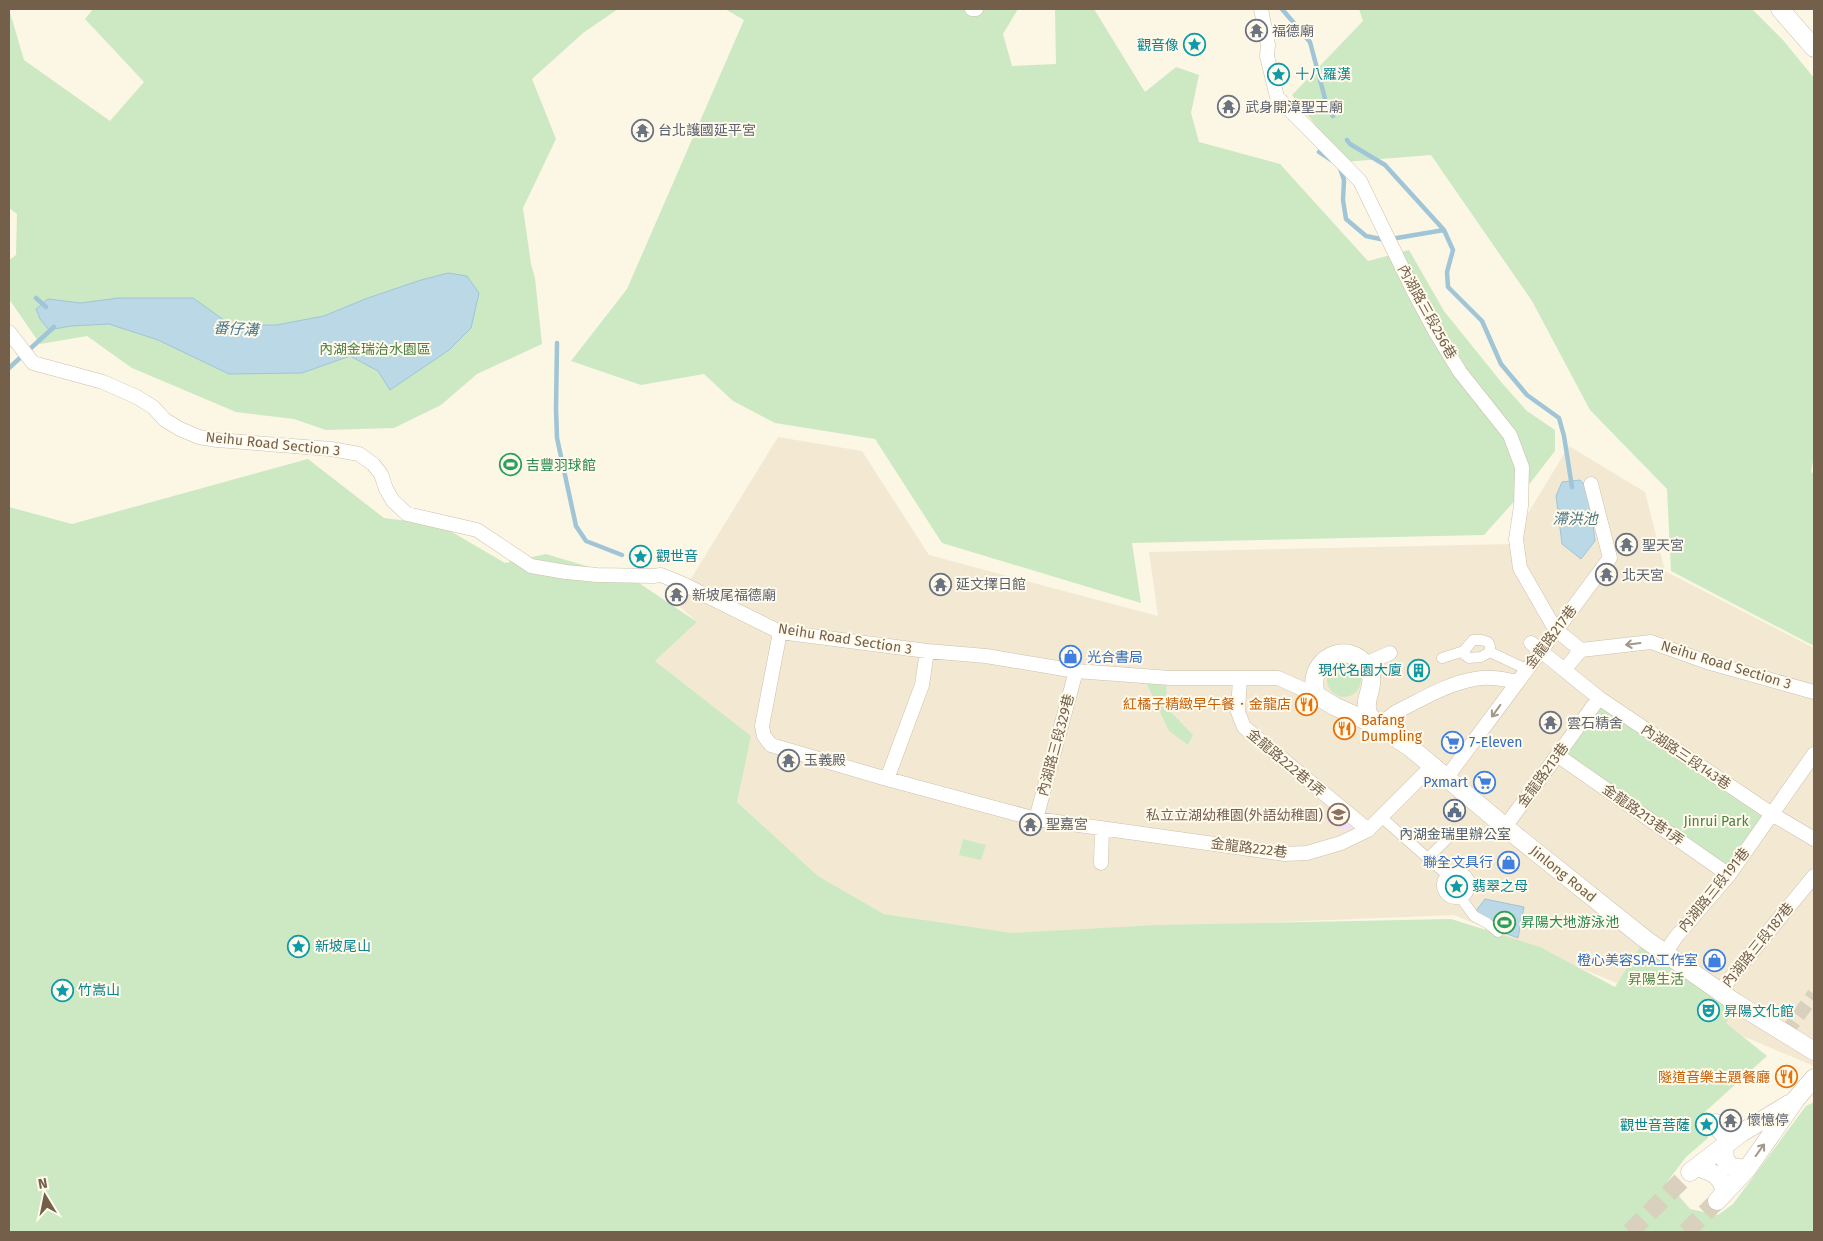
<svg xmlns="http://www.w3.org/2000/svg" width="1823" height="1241" font-family="'Fira Sans','Noto Sans TC',sans-serif">
  <style>
    .residential { fill: #f3e9d3 }
    .education { fill: #f3e1f8 }
    .green { fill: #cde9c3 }
    .water { fill: #bad8e5; stroke: #a0c5d6 }
    .lines { fill: none; stroke-linecap: round; stroke-linejoin: round }
    .stream { stroke: #a0c5d6; stroke-width: 4.5 }
    .minor-tunnel { stroke: #dad0be; stroke-width: 14; stroke-dasharray: 14 7; stroke-linecap: butt }
    .tertiary-tunnel { stroke: #dad0be; stroke-width: 18; stroke-dasharray: 18 9; stroke-linecap: butt }
    .pedestrian-casing { stroke: #cdbfab; stroke-width: 11 }
    .minor-casing { stroke: #cdbfab; stroke-width: 15 }
    .tertiary-casing { stroke: #cdbfab; stroke-width: 19 }
    .pedestrian { stroke: #fff; stroke-width: 10 }
    .minor { stroke: #fff; stroke-width: 14 }
    .tertiary { stroke: #fff; stroke-width: 18 }
    .oneway { stroke: #a5978a }
    .labels { text-anchor: middle; dominant-baseline: central; stroke-width: 4; stroke-linejoin: round; paint-order: stroke }
    .worship-label { font-size: 14px; fill: #5b616d; stroke: #fffaeb; text-anchor: start }
    .culture-label { font-size: 14px; fill: #0d838f; stroke: #fffaeb; text-anchor: start }
    .street-label { font-size: 14px; fill: #745f4b; stroke: #fffaeb }
    .park-label { font-size: 14px; fill: #4e7f45; stroke: #fffaeb }
    .leisure-label { font-size: 14px; fill: #27864d; stroke: #fffaeb; text-anchor: start }
    .shop-label { font-size: 14px; fill: #366cbe; stroke: #fffaeb; text-anchor: end }
    .food-label { font-size: 14px; fill: #c56008; stroke: #fffaeb; text-anchor: end }
    .education-label { font-size: 14px; fill: #785e54; stroke: #fffaeb; text-anchor: end }
    .service-label { font-size: 14px; fill: #4e5e75; stroke: #fffaeb }
    .water-label { font-size: 15px; font-style: italic; fill: #48788d; stroke: #fffaeb }
  </style>
  <rect width="100%" height="100%" fill="#fcf6e5"/>
  <path class="residential" d="M 778,437 L 862,451 L 929,555 L 1158,616 L 1149,552 L 1509,544 L 1569,446 L 1645,492 L 1665,571 L 1814,648 L 1814,1066 L 1454,915 L 1013,933 L 884,914 L 818,876 L 737,802 L 750,736 L 655,661 L 697,622 L 676,603 Z"/>
  <path class="education" d="M 1337,808 L 1358,824 L 1347,831 L 1326,822 Z"/>
  <path class="green" d="M 9,9 L 24,60 L 110,121 L 144,82 L 85,19 L 93,9 L 618,9 L 583,33 L 532,79 L 556,139 L 523,208 L 531,264 L 535,278 L 542,344 L 477,374 L 441,405 L 394,428 L 326,430 L 294,419 L 236,412 L 132,368 L 87,336 L 40,344 L 9,299 L 9,260 L 16,255 L 17,214 L 9,208 Z
    M 725,9 L 1018,9 L 1003,34 L 1012,66 L 1056,64 L 1055,9 L 1094,9 L 1145,92 L 1176,67 L 1199,75 L 1191,113 L 1199,142 L 1280,164 L 1368,261 L 1409,250 L 1444,311 L 1502,383 L 1527,411 L 1555,430 L 1555,451 L 1527,487 L 1484,535 L 1132,543 L 1141,603 L 942,543 L 875,439 L 775,423 L 733,401 L 704,374 L 641,385 L 571,361 L 627,289 L 744,20 Z
    M 1359,9 L 1752,9 L 1783,40 L 1814,78 L 1814,456 L 1811,472 L 1814,474 L 1814,646 L 1671,571 L 1667,489 L 1590,410 L 1532,301 L 1431,155 L 1344,162 L 1292,95 L 1363,21 Z
    M 308,459 L 384,518 L 440,525 L 505,563 L 546,554 L 636,581 L 697,622 L 655,661 L 751,736 L 737,802 L 818,876 L 884,914 L 1013,933 L 1157,925 L 1451,919 L 1540,947 L 1615,987 L 1645,939 L 1736,1003 L 1726,1023 L 1767,1056 L 1696,1120 L 1708,1138 L 1686,1157 L 1667,1182 L 1690,1209 L 1718,1215 L 1733,1204 L 1806,1106 L 1814,1102 L 1814,1232 L 9,1232 L 9,507 L 72,524 Z
    M1327 680a17 17 0 1 1 34 0a17 17 0 1 1-34 0Z
    M 1145,680 L 1166,682 L 1167,708 L 1193,735 L 1188,745 L 1169,731 Z
    M 1599,698 L 1772,814 L 1729,875 L 1557,755 Z
    M 963,839 L 986,845 L 981,860 L 959,855 Z"/>
  <path class="water" d="M 448,273 L 467,276 L 479,293 L 471,328 L 449,350 L 390,390 L 378,371 L 350,356 L 302,373 L 229,374 L 158,340 L 109,324 L 71,326 L 49,330 L 40,319 L 36,309 L 48,299 L 81,303 L 118,298 L 193,298 L 231,325 L 276,325 L 324,316 L 365,299 L 421,280 Z
    M 1580,480 L 1589,489 L 1595,541 L 1581,559 L 1562,544 L 1556,496 L 1562,482 Z
    M 1485,899 L 1524,907 L 1518,938 L 1502,932 L 1475,912 Z"/>
  <g class="lines">
    <path class="stream" d="M 1282,9 L 1310,42 L 1327,106 L 1333,116
      M 1347,140 L 1350,144 L 1385,165 L 1444,230 L 1453,250 L 1447,272 L 1448,287 L 1482,321 L 1501,364 L 1527,395 L 1559,418 L 1564,436 L 1572,487
      M 1319,152 L 1331,160
      M 1340,168 L 1344,180 L 1343,200 L 1346,219 L 1366,236 L 1385,240 L 1444,230
      M 36,298 L 46,307
      M 557,343 L 556,409 L 557,438 L 576,526 L 586,541 L 622,555
      M 9,368 L 54,327"/>
    <path class="minor-tunnel" d="M 1786,1033 L 1814,994"/>
    <path class="tertiary-tunnel" d="M 1630,1232 L 1690,1172
      M 1686,1232 L 1717,1201"/>
    <defs>
      <path id="pedestrian" d="M 1473,640 L 1482,640 L 1488,642 L 1490,646 L 1490,652 L 1481,657 L 1469,658 L 1465,655 L 1464,651 Z
        M 1490,652 L 1526,669
        M 1442,658 L 1464,651
        M 1381,817 L 1447,875
        M 1428,858 L 1449,837
        M1442 885a14 14 0 1 1 28 0a14 14 0 1 1-28 0Z
        M 1461,898 L 1474,916 L 1487,923 L 1498,932"/>
      <path id="minor" d="M 972,9 L 976,9
        M 1261,9 L 1268,45 L 1267,56 L 1277,97 L 1360,181 L 1414,292 L 1435,331 L 1460,372 L 1510,435 L 1522,467 L 1521,506 L 1516,539 L 1520,568 L 1555,629 L 1581,650 L 1651,642 L 1707,662 L 1814,692
        M 9,332 L 33,363 L 103,382 L 137,397 L 153,407 L 165,420 L 180,429 L 199,437 L 217,440 L 331,449 L 359,454 L 373,464 L 381,474 L 386,489 L 393,501 L 407,514 L 477,530 L 531,566 L 566,572 L 597,575 L 653,576 L 661,575 L 683,584 L 780,632 L 927,651 L 986,656 L 1076,671 L 1170,678 L 1278,678 L 1316,695
        M 780,632 L 762,726 L 764,736 L 771,745 L 887,779 L 1036,819 L 1285,854 L 1307,853 L 1341,843 L 1368,830 L 1433,765
        M 1531,643 L 1599,698 L 1772,814 L 1814,839
        M 1365,664 L 1390,653
        M 1565,669 L 1581,650
        M 1240,678 L 1238,712 L 1244,727 L 1368,830
        M 1380,727 L 1388,718 L 1396,712 C 1421,700 1448,683 1475,679 C 1489,676 1503,679 1517,682
        M 1557,755 L 1729,875
        M 1447,777 L 1610,558 L 1591,484
        M 887,779 L 922,685 L 927,651
        M 1036,819 L 1076,671
        M 1505,827 L 1599,698
        M 1101,863 L 1102,829
        M 1665,953 L 1676,937 L 1729,875 L 1814,754
        M 1720,991 L 1814,876
        M 1716,1121 L 1719,1132 L 1729,1142"/>
      <path id="tertiary" d="M 1780,9 L 1814,48
        M 1380,727 C 1377,723 1370,718 1368,713 C 1362,698 1378,685 1368,668 C 1350,638 1305,658 1316,695 L 1334,706 L 1380,727 L 1411,748 L 1516,836 L 1645,939 L 1736,1003 L 1814,1051
        M 1724,1146 L 1725,1160 L 1731,1167 L 1747,1169
        M 1697,1167 C 1714,1173 1720,1174 1725,1192
        M 1690,1172 L 1741,1133 L 1789,1104
        M 1717,1201 L 1747,1169 L 1796,1099 L 1814,1078"/>
    </defs>
    <use href="#pedestrian" class="pedestrian-casing"/>
    <use href="#minor" class="minor-casing"/>
    <use href="#tertiary" class="tertiary-casing"/>
    <use href="#pedestrian" class="pedestrian"/>
    <use href="#minor" class="minor"/>
    <use href="#tertiary" class="tertiary"/>
  </g>
  <defs><path id="oneway-shaft" d="M-6 0H5M1.5-3L5.5 0L1.5 3" fill="none" stroke-width="1.6" stroke-linecap="round" stroke-linejoin="round" transform="scale(1.25)"/></defs>
  <g class="oneway">
    <use href="#oneway-shaft" transform="translate(1633 644) rotate(173)"/>
    <use href="#oneway-shaft" transform="translate(1496 711) rotate(126)"/>
    <use href="#oneway-shaft" transform="translate(1760 1150) rotate(-54)"/>
  </g>
  <defs>
    <symbol id="temple-ring" viewBox="-11 -11 22 22"><circle r="9.5" fill="#fffaeb" stroke="#6b7280" stroke-width="1.5"/><path d="M0-6L5-2H3V0L6.5 2.5H4V6H1.5V3h-3V6H-4V2.5H-6.5L-3 0V-2H-5Z" fill="#6b7280"/></symbol>
    <symbol id="sight-ring" viewBox="-11 -11 22 22"><circle r="9.5" fill="#fffaeb" stroke="#0f9aa8" stroke-width="1.5"/><path d="M0-6L1.8-2.2L6-1.7L2.9 1.2L3.7 5.4L0 3.3L-3.7 5.4L-2.9 1.2L-6-1.7L-1.8-2.2Z" fill="#0f9aa8"/></symbol>
    <symbol id="stadium-ring" viewBox="-11 -11 22 22"><circle r="9.5" fill="#fffaeb" stroke="#2e9e5b" stroke-width="1.5"/><path d="M0-5a6.5 5 0 1 0 0 10a6.5 5 0 1 0 0-10ZM-3.5-1.8h7v3.6h-7Z" fill="#2e9e5b"/></symbol>
    <symbol id="shop-ring" viewBox="-11 -11 22 22"><circle r="9.5" fill="#fffaeb" stroke="#3f7fe0" stroke-width="1.5"/><path d="M-5-2.5h2.3a2.7 3.5 0 0 1 5.4 0H5L5.5 6h-11ZM-1.5-2.5h3a1.5 2.3 0 0 0-3 0Z" fill="#3f7fe0"/></symbol>
    <symbol id="building-ring" viewBox="-11 -11 22 22"><circle r="9.5" fill="#fffaeb" stroke="#0f9aa8" stroke-width="1.5"/><path d="M-4-6H4V6H1V3H-1V6H-4ZM-2.5-4.3h1.7v1.8h-1.7ZM.8-4.3h1.7v1.8H.8ZM-2.5-1h1.7V.8h-1.7ZM.8-1h1.7V.8H.8Z" fill="#0f9aa8"/></symbol>
    <symbol id="restaurant-ring" viewBox="-11 -11 22 22"><circle r="9.5" fill="#fffaeb" stroke="#e8710a" stroke-width="1.5"/><path d="M-5-6h1v4h1v-4h1v4h1v-4h1v5L-1.5 .5V6h-2V.5L-5-1ZM5-6V6H3V1.5H1.5Q1.5-4 5-6Z" fill="#e8710a"/></symbol>
    <symbol id="supermarket-ring" viewBox="-11 -11 22 22"><circle r="9.5" fill="#fffaeb" stroke="#3f7fe0" stroke-width="1.5"/><path d="M-6-5.5h2.5l.6 2H6L4.5 2H-2.5L-4.4-4H-6ZM-1.5 3.2a1.3 1.3 0 1 0 .1 0ZM3 3.2a1.3 1.3 0 1 0 .1 0Z" fill="#3f7fe0"/></symbol>
    <symbol id="civic-ring" viewBox="-11 -11 22 22"><circle r="9.5" fill="#fffaeb" stroke="#5c6f8a" stroke-width="1.5"/><path d="M-.6-6.5H3V-4.5H.6V-3L4-1V1h2V6H-6V1h2V-1L-.6-3ZM-1.2 2.5V6h2.4V2.5Z" fill="#5c6f8a"/></symbol>
    <symbol id="school-ring" viewBox="-11 -11 22 22"><circle r="9.5" fill="#fffaeb" stroke="#8d6e63" stroke-width="1.5"/><path d="M0-5L7-2L0 1L-7-2ZM-4 1L0 2.5L4 1V4Q0 6-4 4Z" fill="#8d6e63"/></symbol>
    <symbol id="theatre-ring" viewBox="-11 -11 22 22"><circle r="9.5" fill="#fffaeb" stroke="#0f9aa8" stroke-width="1.5"/><path d="M-5-5.5Q0-4 5-5.5V0Q5 5 0 6Q-5 5-5 0ZM-3.3-2.5H-1v1.5H-3.3ZM1-2.5H3.3v1.5H1ZM-2.8 1Q0 5.5 2.8 1Z" fill="#0f9aa8"/></symbol>
  </defs>
  <g fill-rule="evenodd">
    <use href="#temple-ring" x="1244" y="18" width="25" height="25"/>
    <use href="#sight-ring" x="1182" y="32" width="25" height="25"/>
    <use href="#sight-ring" x="1266" y="62" width="25" height="25"/>
    <use href="#temple-ring" x="1216" y="94" width="25" height="25"/>
    <use href="#temple-ring" x="630" y="118" width="25" height="25"/>
    <use href="#stadium-ring" x="498" y="452" width="25" height="25"/>
    <use href="#temple-ring" x="1614" y="532" width="25" height="25"/>
    <use href="#sight-ring" x="628" y="544" width="25" height="25"/>
    <use href="#temple-ring" x="1594" y="562" width="25" height="25"/>
    <use href="#temple-ring" x="928" y="572" width="25" height="25"/>
    <use href="#temple-ring" x="664" y="582" width="25" height="25"/>
    <use href="#shop-ring" x="1058" y="644" width="25" height="25"/>
    <use href="#building-ring" x="1406" y="658" width="25" height="25"/>
    <use href="#restaurant-ring" x="1294" y="692" width="25" height="25"/>
    <use href="#temple-ring" x="1538" y="710" width="25" height="25"/>
    <use href="#restaurant-ring" x="1332" y="716" width="25" height="25"/>
    <use href="#supermarket-ring" x="1440" y="730" width="25" height="25"/>
    <use href="#temple-ring" x="776" y="748" width="25" height="25"/>
    <use href="#supermarket-ring" x="1472" y="770" width="25" height="25"/>
    <use href="#civic-ring" x="1442" y="798" width="25" height="25"/>
    <use href="#school-ring" x="1326" y="802" width="25" height="25"/>
    <use href="#temple-ring" x="1018" y="812" width="25" height="25"/>
    <use href="#shop-ring" x="1496" y="850" width="25" height="25"/>
    <use href="#sight-ring" x="1444" y="874" width="25" height="25"/>
    <use href="#stadium-ring" x="1492" y="910" width="25" height="25"/>
    <use href="#sight-ring" x="286" y="934" width="25" height="25"/>
    <use href="#shop-ring" x="1702" y="948" width="25" height="25"/>
    <use href="#sight-ring" x="50" y="978" width="25" height="25"/>
    <use href="#theatre-ring" x="1696" y="998" width="25" height="25"/>
    <use href="#restaurant-ring" x="1774" y="1064" width="25" height="25"/>
    <use href="#temple-ring" x="1718" y="1108" width="25" height="25"/>
    <use href="#sight-ring" x="1694" y="1112" width="25" height="25"/>
  </g>
  <g class="labels">
    <g class="worship-label">
      <text x="1272" y="31">福德廟</text>
      <text x="1245" y="107">武身開漳聖王廟</text>
      <text x="658" y="130">台北護國延平宮</text>
      <text x="1642" y="545">聖天宮</text>
      <text x="1622" y="575">北天宮</text>
      <text x="956" y="584">延文擇日館</text>
      <text x="692" y="595">新坡尾福德廟</text>
      <text x="1567" y="723">雲石精舍</text>
      <text x="804" y="760">玉義殿</text>
      <text x="1046" y="824">聖嘉宮</text>
      <text x="1747" y="1120">懷憶停</text>
    </g>
    <g class="culture-label">
      <text x="1179" y="45" text-anchor="end">觀音像</text>
      <text x="1295" y="74">十八羅漢</text>
      <text x="656" y="556">觀世音</text>
      <text x="1402" y="670" text-anchor="end">現代名園大廈</text>
      <text x="1472" y="886">翡翠之母</text>
      <text x="315" y="946">新坡尾山</text>
      <text x="78" y="990">竹嵩山</text>
      <text x="1724" y="1011">昇陽文化館</text>
      <text x="1690" y="1125" text-anchor="end">觀世音菩薩</text>
    </g>
    <g class="street-label">
      <text transform="translate(1427 312) rotate(61)">內湖路三段256巷</text>
      <text transform="translate(273 444) rotate(6)">Neihu Road Section 3</text>
      <text transform="translate(1551 637) rotate(-53)">金龍路217巷</text>
      <text transform="translate(845 639) rotate(9)">Neihu Road Section 3</text>
      <text transform="translate(1726 665) rotate(17)">Neihu Road Section 3</text>
      <text transform="translate(1056 745) rotate(-75)">內湖路三段329巷</text>
      <text transform="translate(1686 757) rotate(34)">內湖路三段143巷</text>
      <text transform="translate(1286 763) rotate(40)">金龍路222巷1弄</text>
      <text transform="translate(1543 775) rotate(-54)">金龍路213巷</text>
      <text transform="translate(1643 815) rotate(35)">金龍路213巷1弄</text>
      <text transform="translate(1249 848) rotate(7)">金龍路222巷</text>
      <text transform="translate(1563 874) rotate(39)">Jinlong Road</text>
      <text transform="translate(1714 890) rotate(-51)">內湖路三段191巷</text>
      <text transform="translate(1758 945) rotate(-51)">內湖路三段187巷</text>
    </g>
    <g class="park-label">
      <text x="375" y="349">內湖金瑞治水園區</text>
      <text x="1716" y="821">Jinrui Park</text>
      <text x="1656" y="979">昇陽生活</text>
    </g>
    <g class="leisure-label">
      <text x="526" y="465">吉豐羽球館</text>
      <text x="1521" y="922">昇陽大地游泳池</text>
    </g>
    <g class="shop-label">
      <text x="1087" y="657" text-anchor="start">光合書局</text>
      <text x="1469" y="742" text-anchor="start">7-Eleven</text>
      <text x="1468" y="782">Pxmart</text>
      <text x="1493" y="862">聯全文具行</text>
      <text x="1698" y="960">橙心美容SPA工作室</text>
    </g>
    <g class="food-label">
      <text x="1291" y="704">紅橘子精緻早午餐．金龍店</text>
      <text x="1361" y="720" text-anchor="start">Bafang<tspan x="1361" dy="16">Dumpling</tspan></text>
      <text x="1770" y="1077">隧道音樂主題餐廳</text>
    </g>
    <g class="education-label">
      <text x="1323" y="815">私立立湖幼稚園(外語幼稚園)</text>
    </g>
    <g class="service-label">
      <text x="1455" y="834">內湖金瑞里辦公室</text>
    </g>
    <g class="water-label">
      <text transform="translate(236 329) rotate(3)">番仔溝</text>
      <text x="1575" y="519">滯洪池</text>
    </g>
  </g>
  <rect width="1823" height="1241" fill="none" stroke="#745f4b" stroke-width="20"/>
  <g transform="translate(45 1196) rotate(350)" stroke="#fffaeb" stroke-width="4" paint-order="stroke">
  <path d="M0-4L9 19L0 12L-9 19Z" fill="#745f4b"/>
  <text y="-8" font-size="14" font-weight="bold" text-anchor="middle" fill="#745f4b">N</text>
  </g>
</svg>
